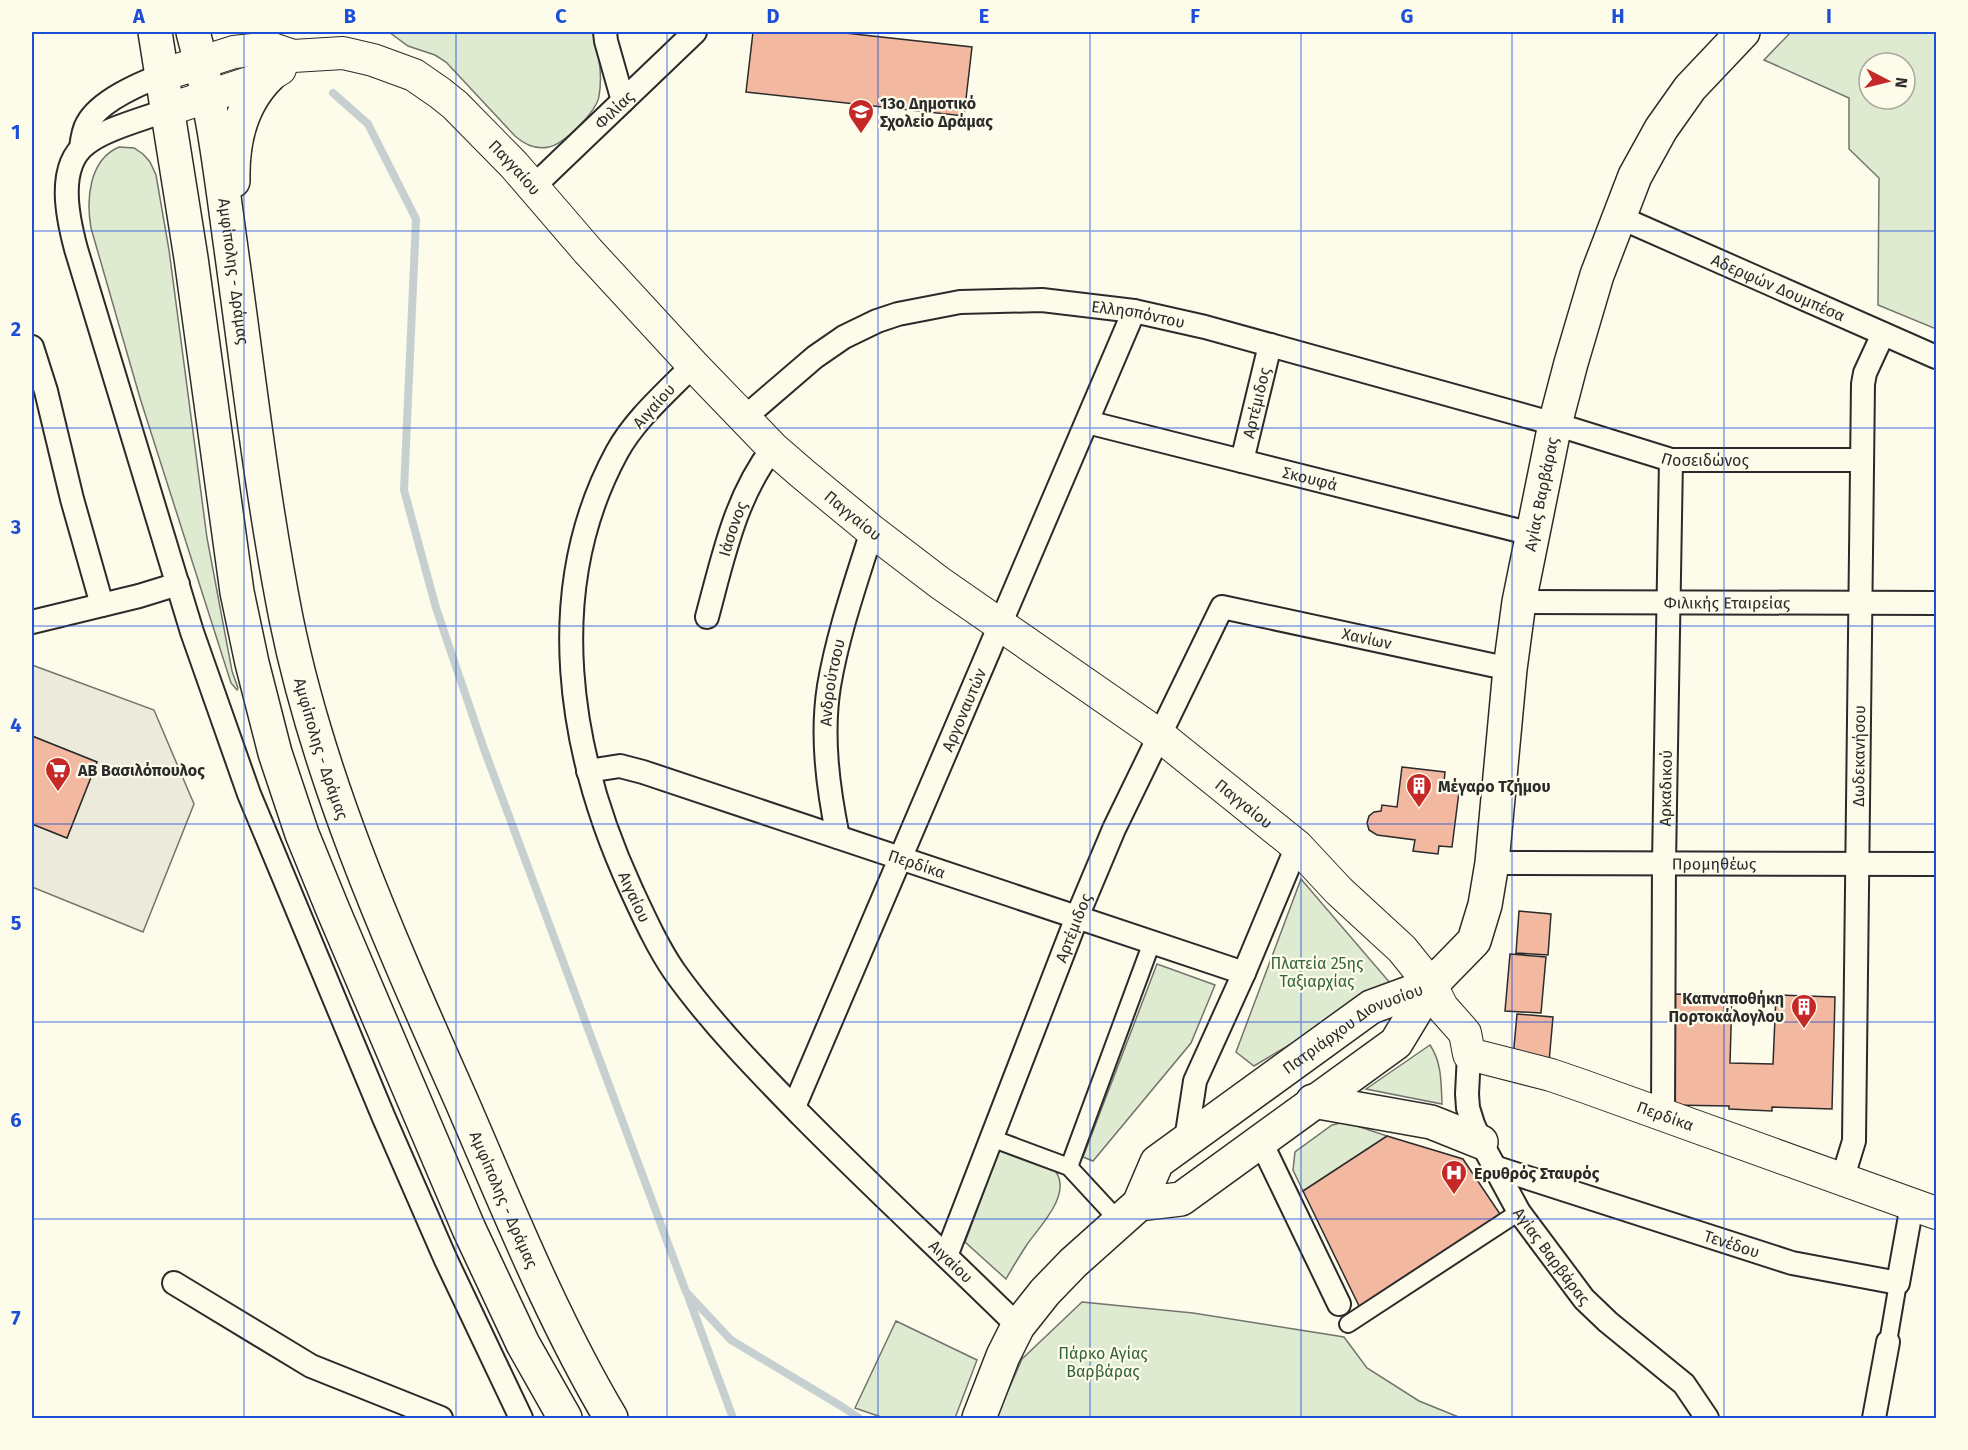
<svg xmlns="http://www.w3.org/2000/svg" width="1968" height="1450" font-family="'Fira Sans',sans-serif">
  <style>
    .green { fill: #deebd1; stroke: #74746e; stroke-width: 1.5; fill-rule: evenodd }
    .parking { fill: #eceadb; stroke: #74746e; stroke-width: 1.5 }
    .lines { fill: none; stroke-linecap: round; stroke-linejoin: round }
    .stream { stroke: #c7d0d0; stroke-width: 8 }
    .building { fill: #f2b8a0; stroke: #2b2b2b; stroke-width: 1.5 }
    .pedestrian-casing { stroke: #2b2b2b; stroke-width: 20 }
    .minor-casing { stroke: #2b2b2b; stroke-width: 26 }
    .secondary-casing { stroke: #2b2b2b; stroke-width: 34 }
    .primary-casing { stroke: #2b2b2b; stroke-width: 36 }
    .pedestrian { stroke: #fdfbea; stroke-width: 16 }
    .minor { stroke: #fdfbea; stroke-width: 22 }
    .secondary { stroke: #fdfbea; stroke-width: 32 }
    .primary { stroke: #fdfbea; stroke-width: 33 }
    .grid { fill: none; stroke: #1d4ed8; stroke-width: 1.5; stroke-opacity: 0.55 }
    .labels { text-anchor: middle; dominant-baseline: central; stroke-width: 4.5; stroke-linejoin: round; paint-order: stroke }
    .poi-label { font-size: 16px; font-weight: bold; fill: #2b2b2b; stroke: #fdfbea; text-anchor: start }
    .street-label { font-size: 16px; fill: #2b2b2b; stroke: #fdfbea }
    .park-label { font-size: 16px; fill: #34623c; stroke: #fdfbea }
    .neatline { fill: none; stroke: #1d4ed8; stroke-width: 2 }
    .grid-label { font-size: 20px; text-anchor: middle; font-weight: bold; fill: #1d4ed8 }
  </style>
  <rect width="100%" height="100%" fill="#fdfbea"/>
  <path class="green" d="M 389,32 L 594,32 C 598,52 603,74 599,96 C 597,111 564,144 549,147 C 536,150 524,144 515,136 L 446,62 L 435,55 L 408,46 Z
    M 1791,32 L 1936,32 L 1936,329 L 1878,305 L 1879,178 L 1849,149 L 1849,98 L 1764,60 ZM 1869,63 L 1905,63 L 1905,99 L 1869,99 Z
    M 119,147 L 134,148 L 143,154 L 150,162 L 156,175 L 169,250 L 207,538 L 232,671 L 238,688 L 237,690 L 231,683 L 140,398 L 91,228 C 86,199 89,160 119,147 Z
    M 1301,879 L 1391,984 L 1254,1066 L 1236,1052 Z
    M 1157,964 L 1215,985 L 1191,1043 L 1093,1161 L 1083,1157 Z
    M 1430,1045 C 1442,1063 1441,1082 1442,1104 L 1366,1089 Z
    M 1345,1122 L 1387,1136 L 1303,1191 L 1293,1170 L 1295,1152 L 1332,1125 Z
    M 1000,1148 C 1013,1153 1048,1162 1056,1172 C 1072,1196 1037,1229 1026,1246 C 1019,1257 1012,1268 1006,1279 L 965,1242 Z
    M 1082,1302 L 1193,1313 L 1344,1337 L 1367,1368 L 1419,1401 L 1461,1418 L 996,1418 L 1022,1359 Z
    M 896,1321 L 977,1360 L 955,1418 L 884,1418 L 855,1408 Z"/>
  <path class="parking" d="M 32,665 L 154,710 L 194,804 L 143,932 L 32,887 L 32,824 L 67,838 L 97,762 L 32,736 Z"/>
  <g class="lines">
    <path class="stream" d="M 333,93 L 368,124 L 416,219 L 404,490 L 436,608 L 484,749 L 686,1292 L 731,1340 L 841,1406 L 859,1418
      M 688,1296 L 733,1418"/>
  </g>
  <path class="building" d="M 753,32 L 836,32 L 972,47 L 964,116 L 746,92 Z
    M 32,736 L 97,762 L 67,838 L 32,824 Z
    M 1402,767 L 1445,772 L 1444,782 L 1460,784 L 1452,847 L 1439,846 L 1438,854 L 1413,851 L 1415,840 L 1377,835 L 1369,830 L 1367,823 L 1369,816 L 1374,812 L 1381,811 L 1382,805 L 1397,807 Z
    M 1519,911 L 1551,914 L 1548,955 L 1516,953 Z
    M 1510,954 L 1546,957 L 1541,1013 L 1505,1011 Z
    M 1674,994 L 1732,995 L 1730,1063 L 1773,1064 L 1776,995 L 1835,997 L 1832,1109 L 1772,1107 L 1772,1111 L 1729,1109 L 1729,1106 L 1671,1105 Z
    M 1517,1014 L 1553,1017 L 1549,1062 L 1513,1058 Z
    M 1387,1136 L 1463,1159 L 1500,1214 L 1360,1308 L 1303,1191 Z"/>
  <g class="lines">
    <defs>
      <path id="pedestrian" d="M 991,1138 L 1069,1167
        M 1119,1221 L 1069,1167 L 1152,942
        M 1348,1324 L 1519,1212
        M 1888,1342 L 1898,1283"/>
      <g id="minor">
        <path d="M 605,32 L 606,41 L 623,101"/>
        <path d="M 167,110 C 144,119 104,129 86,144 C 56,167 68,219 76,249 L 192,632 L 249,794 L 384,1118 L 446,1260 L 521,1418"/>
        <path d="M 81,148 C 82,140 83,131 87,124 C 99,101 139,84 162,75"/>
        <path id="s1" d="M 533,187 L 695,32"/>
        <path id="s2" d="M 1619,217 L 1936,357"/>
        <path d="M 32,347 L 46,391 L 72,499 L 102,605"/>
        <path id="s3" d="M 693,365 C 667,392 635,419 617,452 C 542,590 568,752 631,889 C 644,917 657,946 674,971 C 711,1023 757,1070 801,1115 C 872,1187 946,1255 1018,1326"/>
        <path id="s4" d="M 744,418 L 815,357 L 844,337 L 877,321 L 898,314 L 960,302 L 1042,300 L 1134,311 L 1205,327 L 1555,424 L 1671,460 L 1861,460"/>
        <path id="s5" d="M 1087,422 L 1532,534"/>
        <path id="s6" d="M 1242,461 L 1270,345"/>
        <path id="s7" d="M 1519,602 L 1936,603"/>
        <path id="s8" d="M 707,617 C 723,558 735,497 773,448"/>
        <path d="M 32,622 L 139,596 L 178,584"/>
        <path id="s9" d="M 588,771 L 620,766 L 643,772 L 1244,973"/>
        <path id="s10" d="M 838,837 C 828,788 821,736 829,686 C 838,633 856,582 872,531"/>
        <path id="s11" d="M 1492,863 L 1936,864"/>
        <path id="s12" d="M 1469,1054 L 1467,1094 L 1468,1108 L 1473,1124 L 1481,1142 L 1519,1212 L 1584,1299 L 1608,1322 L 1684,1384 L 1707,1418"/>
        <path id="s13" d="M 794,1107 L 1134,311"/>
        <path id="s14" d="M 1663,1115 L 1664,863 L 1671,460"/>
        <path d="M 1186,1140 L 1195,1081 L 1244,973 L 1297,846"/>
        <path d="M 1260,1140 L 1339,1304"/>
        <path id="s15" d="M 1494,1167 L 1792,1263 L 1898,1283 L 1912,1205"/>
        <path id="s16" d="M 1842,1180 L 1854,1141 L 1863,384 L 1865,373 L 1883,334"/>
        <path id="s17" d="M 946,1256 L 1077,917 L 1114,829 L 1222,607 L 1510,669"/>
        <path d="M 174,1283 L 311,1366 L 441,1418"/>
        <path d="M 1874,1418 L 1888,1342"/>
      </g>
      <g id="secondary">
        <path id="s18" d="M 162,75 L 234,52 L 270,48 L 293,56 L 343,53 L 373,60 L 414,75 L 440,93 L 455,105 L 514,165 L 588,251 L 693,365 L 773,448 L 803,474 L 872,531 L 940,583 L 1159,735 L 1297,846 L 1339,891 L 1402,949 L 1431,985 L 1442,1007 L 1465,1033 L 1469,1054 L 1551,1075 L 1583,1086 L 1936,1213"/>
        <path d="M 167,110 L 264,78 L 280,69"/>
      </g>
      <g id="primary">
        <path d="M 155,32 L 191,258 L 237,592 L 252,663 L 275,753 L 302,834 L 333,910 L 469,1229 L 523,1344 L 565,1418"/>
        <path id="s19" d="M 193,32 C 211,97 220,166 229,234 C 247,362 261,491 286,618 C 320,786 392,944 461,1100 C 508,1208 551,1317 611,1418"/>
        <path d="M 233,181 C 232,142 241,103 270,75"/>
        <path d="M 1313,1101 L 1431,1122 L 1481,1142"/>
        <path id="s20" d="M 1139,1204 L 1181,1199 L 1396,1043 L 1431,985 L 1474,941 L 1485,905 L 1492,863 L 1510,669 L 1519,602 L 1555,424 L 1571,363 L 1597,275 L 1635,176 L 1661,129 L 1690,88 L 1743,32"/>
        <path id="s21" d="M 979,1418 L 1003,1356 L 1018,1326 L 1045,1292 L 1073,1263 L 1139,1204 L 1157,1162 L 1371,1007 L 1431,985"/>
      </g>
    </defs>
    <use href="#pedestrian" class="pedestrian-casing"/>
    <use href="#minor" class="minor-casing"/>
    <use href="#secondary" class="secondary-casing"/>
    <use href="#primary" class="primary-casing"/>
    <use href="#pedestrian" class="pedestrian"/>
    <use href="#minor" class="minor"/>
    <use href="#secondary" class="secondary"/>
    <use href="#primary" class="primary"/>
  </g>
  <path class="grid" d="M 244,32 L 244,1418M 456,32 L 456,1418M 667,32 L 667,1418M 878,32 L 878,1418M 1090,32 L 1090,1418M 1301,32 L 1301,1418M 1512,32 L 1512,1418M 1724,32 L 1724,1418M 32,231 L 1936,231M 32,428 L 1936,428M 32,626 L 1936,626M 32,824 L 1936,824M 32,1022 L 1936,1022M 32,1219 L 1936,1219"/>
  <defs>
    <symbol id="school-pin" viewBox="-11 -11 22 30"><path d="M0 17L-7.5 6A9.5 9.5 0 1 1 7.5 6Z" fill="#c62828" stroke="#fdfbea"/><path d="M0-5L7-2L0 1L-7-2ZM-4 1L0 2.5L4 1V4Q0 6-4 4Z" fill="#fff"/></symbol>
    <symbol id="supermarket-pin" viewBox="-11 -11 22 30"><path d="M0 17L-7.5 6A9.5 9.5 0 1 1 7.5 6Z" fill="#c62828" stroke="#fdfbea"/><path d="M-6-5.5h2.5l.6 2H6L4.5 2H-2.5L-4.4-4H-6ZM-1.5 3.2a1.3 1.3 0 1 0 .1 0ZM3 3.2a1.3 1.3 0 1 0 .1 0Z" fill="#fff"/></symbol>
    <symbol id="building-pin" viewBox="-11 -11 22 30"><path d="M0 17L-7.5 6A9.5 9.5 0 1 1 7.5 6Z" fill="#c62828" stroke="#fdfbea"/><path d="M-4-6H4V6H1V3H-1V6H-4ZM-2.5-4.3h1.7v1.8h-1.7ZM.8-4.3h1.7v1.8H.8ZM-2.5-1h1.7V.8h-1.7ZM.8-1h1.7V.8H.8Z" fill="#fff"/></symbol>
    <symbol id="hospital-pin" viewBox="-11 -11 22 30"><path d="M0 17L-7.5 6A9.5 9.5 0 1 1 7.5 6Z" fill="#c62828" stroke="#fdfbea"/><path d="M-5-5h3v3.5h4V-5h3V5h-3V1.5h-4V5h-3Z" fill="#fff"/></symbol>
  </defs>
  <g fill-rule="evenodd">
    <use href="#school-pin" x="846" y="97" width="30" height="40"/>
    <use href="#supermarket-pin" x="43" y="755" width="30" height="40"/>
    <use href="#building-pin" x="1404" y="771" width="30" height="40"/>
    <use href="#building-pin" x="1789" y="992" width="30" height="40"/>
    <use href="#hospital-pin" x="1439" y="1158" width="30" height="40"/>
  </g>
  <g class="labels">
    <g class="poi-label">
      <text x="880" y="103">13ο Δημοτικό<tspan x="880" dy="18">Σχολείο Δράμας</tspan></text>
      <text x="78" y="770">ΑΒ Βασιλόπουλος</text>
      <text x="1438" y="786">Μέγαρο Τζήμου</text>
      <text x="1784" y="998" text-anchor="end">Καπναποθήκη<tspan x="1784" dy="18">Πορτοκάλογλου</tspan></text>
      <text x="1474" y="1173">Ερυθρός Σταυρός</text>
    </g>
    <g class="street-label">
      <text stroke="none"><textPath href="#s1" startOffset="112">Φιλίας</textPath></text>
      <text stroke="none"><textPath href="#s18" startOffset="398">Παγγαίου</textPath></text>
      <text stroke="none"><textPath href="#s19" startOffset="243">Αμφίπολης - Δράμας</textPath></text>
      <text stroke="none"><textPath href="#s2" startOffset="174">Αδερφών Δουμπέσα</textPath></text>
      <text stroke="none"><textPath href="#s4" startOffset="430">Ελλησπόντου</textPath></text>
      <text stroke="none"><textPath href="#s6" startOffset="60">Αρτέμιδος</textPath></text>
      <text transform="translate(654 406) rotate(-48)">Αιγαίου</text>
      <text stroke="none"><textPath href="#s4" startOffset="1017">Ποσειδώνος</textPath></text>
      <text stroke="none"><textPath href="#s5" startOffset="230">Σκουφά</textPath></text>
      <text stroke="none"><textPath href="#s20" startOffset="890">Αγίας Βαρβάρας</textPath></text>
      <text stroke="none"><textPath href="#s18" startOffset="884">Παγγαίου</textPath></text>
      <text stroke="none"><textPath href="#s8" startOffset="92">Ιάσονος</textPath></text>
      <text stroke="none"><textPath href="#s7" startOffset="208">Φιλικής Εταιρείας</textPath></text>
      <text stroke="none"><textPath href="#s17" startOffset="854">Χανίων</textPath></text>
      <text stroke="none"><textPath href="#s10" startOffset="156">Ανδρούτσου</textPath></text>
      <text stroke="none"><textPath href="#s13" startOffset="432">Αργοναυτών</textPath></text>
      <text stroke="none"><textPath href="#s19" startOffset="729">Αμφίπολης - Δράμας</textPath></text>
      <text stroke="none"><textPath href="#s16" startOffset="426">Δωδεκανήσου</textPath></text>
      <text stroke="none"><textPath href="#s14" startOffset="327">Αρκαδικού</textPath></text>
      <text stroke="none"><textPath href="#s18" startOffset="1370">Παγγαίου</textPath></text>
      <text stroke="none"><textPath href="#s9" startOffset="345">Περδίκα</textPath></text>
      <text stroke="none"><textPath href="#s11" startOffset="222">Προμηθέως</textPath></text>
      <text stroke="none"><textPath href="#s3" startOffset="578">Αιγαίου</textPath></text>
      <text stroke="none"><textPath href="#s17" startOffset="352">Αρτέμιδος</textPath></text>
      <text stroke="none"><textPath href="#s21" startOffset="556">Πατριάρχου Διονυσίου</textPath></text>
      <text stroke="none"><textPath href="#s18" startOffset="1918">Περδίκα</textPath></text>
      <text stroke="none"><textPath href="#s19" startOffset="1216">Αμφίπολης - Δράμας</textPath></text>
      <text stroke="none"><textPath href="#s15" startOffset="250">Τενέδου</textPath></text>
      <text stroke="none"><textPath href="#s12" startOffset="225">Αγίας Βαρβάρας</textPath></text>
      <text stroke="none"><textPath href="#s3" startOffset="1064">Αιγαίου</textPath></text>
    </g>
    <g class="park-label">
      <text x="1317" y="963">Πλατεία 25ης<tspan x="1317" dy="18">Ταξιαρχίας</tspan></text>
      <text x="1103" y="1353">Πάρκο Αγίας<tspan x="1103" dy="18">Βαρβάρας</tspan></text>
    </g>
  </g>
  <rect width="1968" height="1450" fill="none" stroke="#fdfbea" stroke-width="66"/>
  <g transform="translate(1887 81) rotate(97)"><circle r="28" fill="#fdfbea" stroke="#a9a89e" stroke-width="1.5"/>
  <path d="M0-4.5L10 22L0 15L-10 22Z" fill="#c62828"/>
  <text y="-9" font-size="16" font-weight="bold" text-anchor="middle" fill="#2b2b2b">N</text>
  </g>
  <rect x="33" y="33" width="1902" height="1384" class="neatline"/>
  <g class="grid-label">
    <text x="139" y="23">A</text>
    <text x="350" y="23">B</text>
    <text x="561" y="23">C</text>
    <text x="773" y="23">D</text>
    <text x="984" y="23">E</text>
    <text x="1195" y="23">F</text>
    <text x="1407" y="23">G</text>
    <text x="1618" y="23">H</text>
    <text x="1829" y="23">I</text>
    <text x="16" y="139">1</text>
    <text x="16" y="336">2</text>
    <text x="16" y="534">3</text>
    <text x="16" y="732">4</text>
    <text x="16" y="930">5</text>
    <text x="16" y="1127">6</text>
    <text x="16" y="1325">7</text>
  </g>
</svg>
